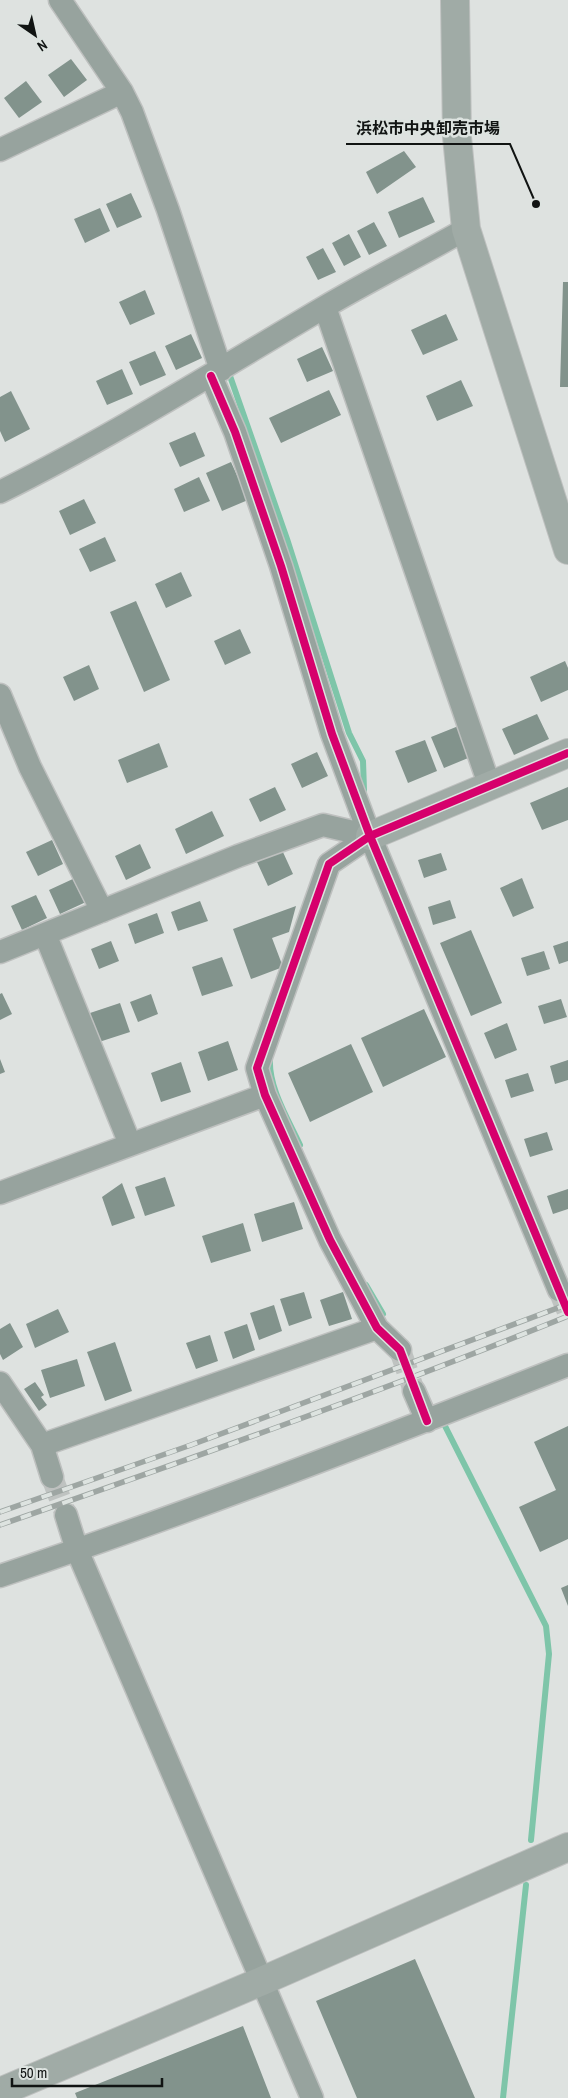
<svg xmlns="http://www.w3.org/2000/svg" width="568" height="2098" font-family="'Archivo Narrow','Noto Sans JP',sans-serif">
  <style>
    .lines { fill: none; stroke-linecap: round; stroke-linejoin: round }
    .stream { stroke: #7ec5a9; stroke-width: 6 }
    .building { fill: #82938c }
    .street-tunnel { stroke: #bfc3c1; stroke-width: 22; stroke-dasharray: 22 11; stroke-linecap: butt }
    .street-casing { stroke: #bec0bf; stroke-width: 25 }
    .secondary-casing { stroke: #bec0bf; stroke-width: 30 }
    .street { stroke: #97a39e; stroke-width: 22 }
    .secondary { stroke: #a0aba6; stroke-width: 28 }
    .rail-casing { stroke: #9ea6a3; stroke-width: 5.5 }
    .rail { stroke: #dde3e0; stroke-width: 4; stroke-dasharray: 11; stroke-linecap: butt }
    .cycleway-casing { stroke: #dde3e0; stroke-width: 11 }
    .cycleway { stroke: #d6006c; stroke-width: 8 }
    .leader { fill: none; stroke: #111413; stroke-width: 2 }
    .callout-dot { fill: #111413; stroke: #dde3e0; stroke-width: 2 }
    .callout-label { font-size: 16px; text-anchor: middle; font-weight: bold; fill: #111413; stroke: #dde3e0; stroke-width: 5; stroke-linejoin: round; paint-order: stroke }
  </style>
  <rect width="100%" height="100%" fill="#dee2e0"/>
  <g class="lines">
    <path class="stream" d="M 230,376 L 287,539 L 349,733 L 363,761 L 364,790
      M 270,1058 C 268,1087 288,1119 300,1145
      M 366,1285 L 383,1314
      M 445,1426 L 546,1626 L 549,1654 L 531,1840
      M 503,2098 L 526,1885"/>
  </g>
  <path class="building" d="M 71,59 L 87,80 L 64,97 L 48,75 Z
    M 26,81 L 42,102 L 19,118 L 4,98 Z
    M 404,151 L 416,167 L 377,194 L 366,172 Z
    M 131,193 L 142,217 L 117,228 L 106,204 Z
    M 423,197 L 435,222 L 399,238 L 388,212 Z
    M 100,208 L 110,231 L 85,243 L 74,219 Z
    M 374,222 L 387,246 L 369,255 L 357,231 Z
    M 349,234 L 361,257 L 344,266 L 332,243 Z
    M 323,248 L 336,272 L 318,280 L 306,257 Z
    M 563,282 L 568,282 L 568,387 L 560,387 Z
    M 145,290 L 155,314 L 130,325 L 119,302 Z
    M 446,314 L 458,340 L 423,355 L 411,330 Z
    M 191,334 L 202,358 L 176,370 L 165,346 Z
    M 322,347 L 333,371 L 307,382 L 297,359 Z
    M 155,351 L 166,375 L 140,386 L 129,362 Z
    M 122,369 L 133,394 L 107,405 L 96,381 Z
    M 461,380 L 473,406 L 437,421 L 426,396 Z
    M 329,390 L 341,415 L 281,443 L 269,418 Z
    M 11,391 L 30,429 L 5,442 L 0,431 L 0,397 Z
    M 195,432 L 205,456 L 180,467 L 169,443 Z
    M 231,462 L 248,500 L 222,511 L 206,473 Z
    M 199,477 L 210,501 L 184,512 L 174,489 Z
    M 84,499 L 96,523 L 70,535 L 59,511 Z
    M 105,537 L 116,561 L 90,572 L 79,549 Z
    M 181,572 L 192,596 L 166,608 L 155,584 Z
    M 136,601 L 170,680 L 144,692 L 110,612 Z
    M 240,629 L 251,653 L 225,665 L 214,641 Z
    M 565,661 L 568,668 L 568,690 L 541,702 L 530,677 Z
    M 89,665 L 99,689 L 74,701 L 63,677 Z
    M 537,714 L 549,739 L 514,755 L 502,729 Z
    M 461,725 L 473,756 L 444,768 L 431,737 Z
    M 425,740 L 437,771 L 408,783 L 395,751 Z
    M 159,743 L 168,767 L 127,783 L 118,760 Z
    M 317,752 L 328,776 L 302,788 L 291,764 Z
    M 275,787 L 286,810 L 260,822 L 249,799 Z
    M 568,787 L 568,820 L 542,830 L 530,803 Z
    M 212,811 L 224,836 L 186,854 L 175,829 Z
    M 52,840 L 63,864 L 38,876 L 26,852 Z
    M 140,844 L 151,868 L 126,880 L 115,856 Z
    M 282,850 L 293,874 L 268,886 L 257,862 Z
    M 441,853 L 447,870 L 424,878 L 418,860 Z
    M 75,878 L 86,902 L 60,914 L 49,890 Z
    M 522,878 L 534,908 L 513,917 L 500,888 Z
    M 36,895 L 47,918 L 22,930 L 11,906 Z
    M 450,900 L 456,918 L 433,925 L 428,907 Z
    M 200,901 L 208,921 L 178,931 L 171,912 Z
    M 296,906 L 289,932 L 272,938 L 283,967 L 251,979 L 233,929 Z
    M 157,913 L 164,933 L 135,944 L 128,924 Z
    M 471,930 L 502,1003 L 471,1016 L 440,943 Z
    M 111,941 L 119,961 L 99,969 L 91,949 Z
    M 568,941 L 568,961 L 559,964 L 553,946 Z
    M 544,951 L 550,969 L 527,976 L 521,958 Z
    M 222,957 L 233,986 L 202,996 L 192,967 Z
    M 2,993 L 12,1014 L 0,1020 L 0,994 Z
    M 151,994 L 158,1014 L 138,1022 L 130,1002 Z
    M 561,999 L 567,1017 L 544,1024 L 538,1006 Z
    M 120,1003 L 130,1032 L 99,1042 L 90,1013 Z
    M 424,1009 L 446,1057 L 383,1087 L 361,1038 Z
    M 507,1023 L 517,1050 L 495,1059 L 484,1033 Z
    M 228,1041 L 238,1070 L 208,1081 L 198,1052 Z
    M 351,1044 L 373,1092 L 310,1122 L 288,1073 Z
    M 0,1059 L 5,1072 L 0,1074 Z
    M 568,1060 L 568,1080 L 555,1084 L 550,1066 Z
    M 181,1062 L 191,1092 L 161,1102 L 151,1073 Z
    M 528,1073 L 534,1091 L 511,1098 L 505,1080 Z
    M 547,1132 L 553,1150 L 530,1157 L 524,1139 Z
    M 165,1177 L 175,1206 L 145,1216 L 135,1187 Z
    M 122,1183 L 135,1218 L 112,1226 L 102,1197 Z
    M 568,1189 L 568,1209 L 553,1214 L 547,1196 Z
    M 294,1202 L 303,1229 L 262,1242 L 254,1214 Z
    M 243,1223 L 251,1251 L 211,1263 L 202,1236 Z
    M 304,1292 L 312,1318 L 289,1326 L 280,1299 Z
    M 343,1292 L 352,1319 L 329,1326 L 320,1300 Z
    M 274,1305 L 282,1331 L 259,1340 L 250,1313 Z
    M 58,1309 L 69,1332 L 35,1348 L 26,1324 Z
    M 10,1323 L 23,1347 L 3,1360 L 0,1354 L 0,1329 Z
    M 247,1324 L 255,1350 L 233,1359 L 224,1332 Z
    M 210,1335 L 218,1361 L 196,1369 L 186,1343 Z
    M 115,1342 L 132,1391 L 105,1401 L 87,1352 Z
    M 77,1359 L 85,1386 L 50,1398 L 41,1370 Z
    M 35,1382 L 44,1395 L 41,1397 L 47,1405 L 39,1411 L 24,1389 Z
    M 568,1426 L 568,1539 L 540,1552 L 519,1507 L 556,1490 L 534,1442 Z
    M 568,1585 L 568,1606 L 561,1588 Z
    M 415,1959 L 475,2098 L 357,2098 L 316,2001 Z
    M 243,2026 L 271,2098 L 77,2098 L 75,2093 Z"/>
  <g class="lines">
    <path class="street-tunnel" d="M 559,1290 L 568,1312
      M 400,1350 L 414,1391
      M 52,1477 L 66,1515"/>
    <defs>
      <path id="street" d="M 60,0 L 122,92 L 132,112 L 168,210 L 221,370
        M 0,150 L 122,92
        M 325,307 L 490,787
        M 211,376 L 235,432 L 281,566 L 332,734 L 370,836 L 559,1290
        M 0,492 C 111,437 216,371 323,308 C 370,280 419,256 466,229
        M 0,695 L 30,767 L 102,911
        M 370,836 L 329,864 L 257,1068 L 265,1095 L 330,1240 L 377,1328 L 400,1350
        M 45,934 L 130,1144
        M 0,952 L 238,856 L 323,825 L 370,836
        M 0,1193 L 265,1095
        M 0,1383 L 42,1445 L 52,1477
        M 414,1391 L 427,1421
        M 42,1445 L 377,1328
        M 66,1515 L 77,1550 L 312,2098
        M 0,1576 C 191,1512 380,1439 568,1365"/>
      <path id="secondary" d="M 455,0 L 457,137 L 466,229 L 568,550
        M 370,836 L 568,753
        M 0,2092 L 262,1981 L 568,1847"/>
    </defs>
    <use href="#street" class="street-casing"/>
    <use href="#secondary" class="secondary-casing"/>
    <use href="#street" class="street"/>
    <use href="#secondary" class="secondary"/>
    <defs>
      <path id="rail" d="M 0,1512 L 191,1445 L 568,1304
        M 0,1525 C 190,1459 381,1392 568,1316"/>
    </defs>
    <use href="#rail" class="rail-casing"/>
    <use href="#rail" class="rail"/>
    <defs>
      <path id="cycleway" d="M 211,376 L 235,432 L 281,566 L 332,734 L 370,836 L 568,1312
        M 427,1421 L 400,1350 L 377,1328 L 330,1240 L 265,1095 L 257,1068 L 329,864 L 370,836 L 568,753"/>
    </defs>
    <use href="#cycleway" class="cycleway-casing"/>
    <use href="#cycleway" class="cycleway"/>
  </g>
  <path class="leader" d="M536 204L510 144H346"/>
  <circle class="callout-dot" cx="536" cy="204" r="5"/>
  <g class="callout-label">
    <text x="428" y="134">浜松市中央卸売市場</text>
  </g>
  <g transform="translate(35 35) rotate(146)" stroke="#dde3e0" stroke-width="4" paint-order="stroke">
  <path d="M0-4L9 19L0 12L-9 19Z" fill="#111413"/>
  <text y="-8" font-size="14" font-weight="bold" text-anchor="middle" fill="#111413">N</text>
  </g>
  <path d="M12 2078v8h150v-8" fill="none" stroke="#111413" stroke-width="2.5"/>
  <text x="20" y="2078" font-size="15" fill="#111413" stroke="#dde3e0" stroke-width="4" paint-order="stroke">50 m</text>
</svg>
